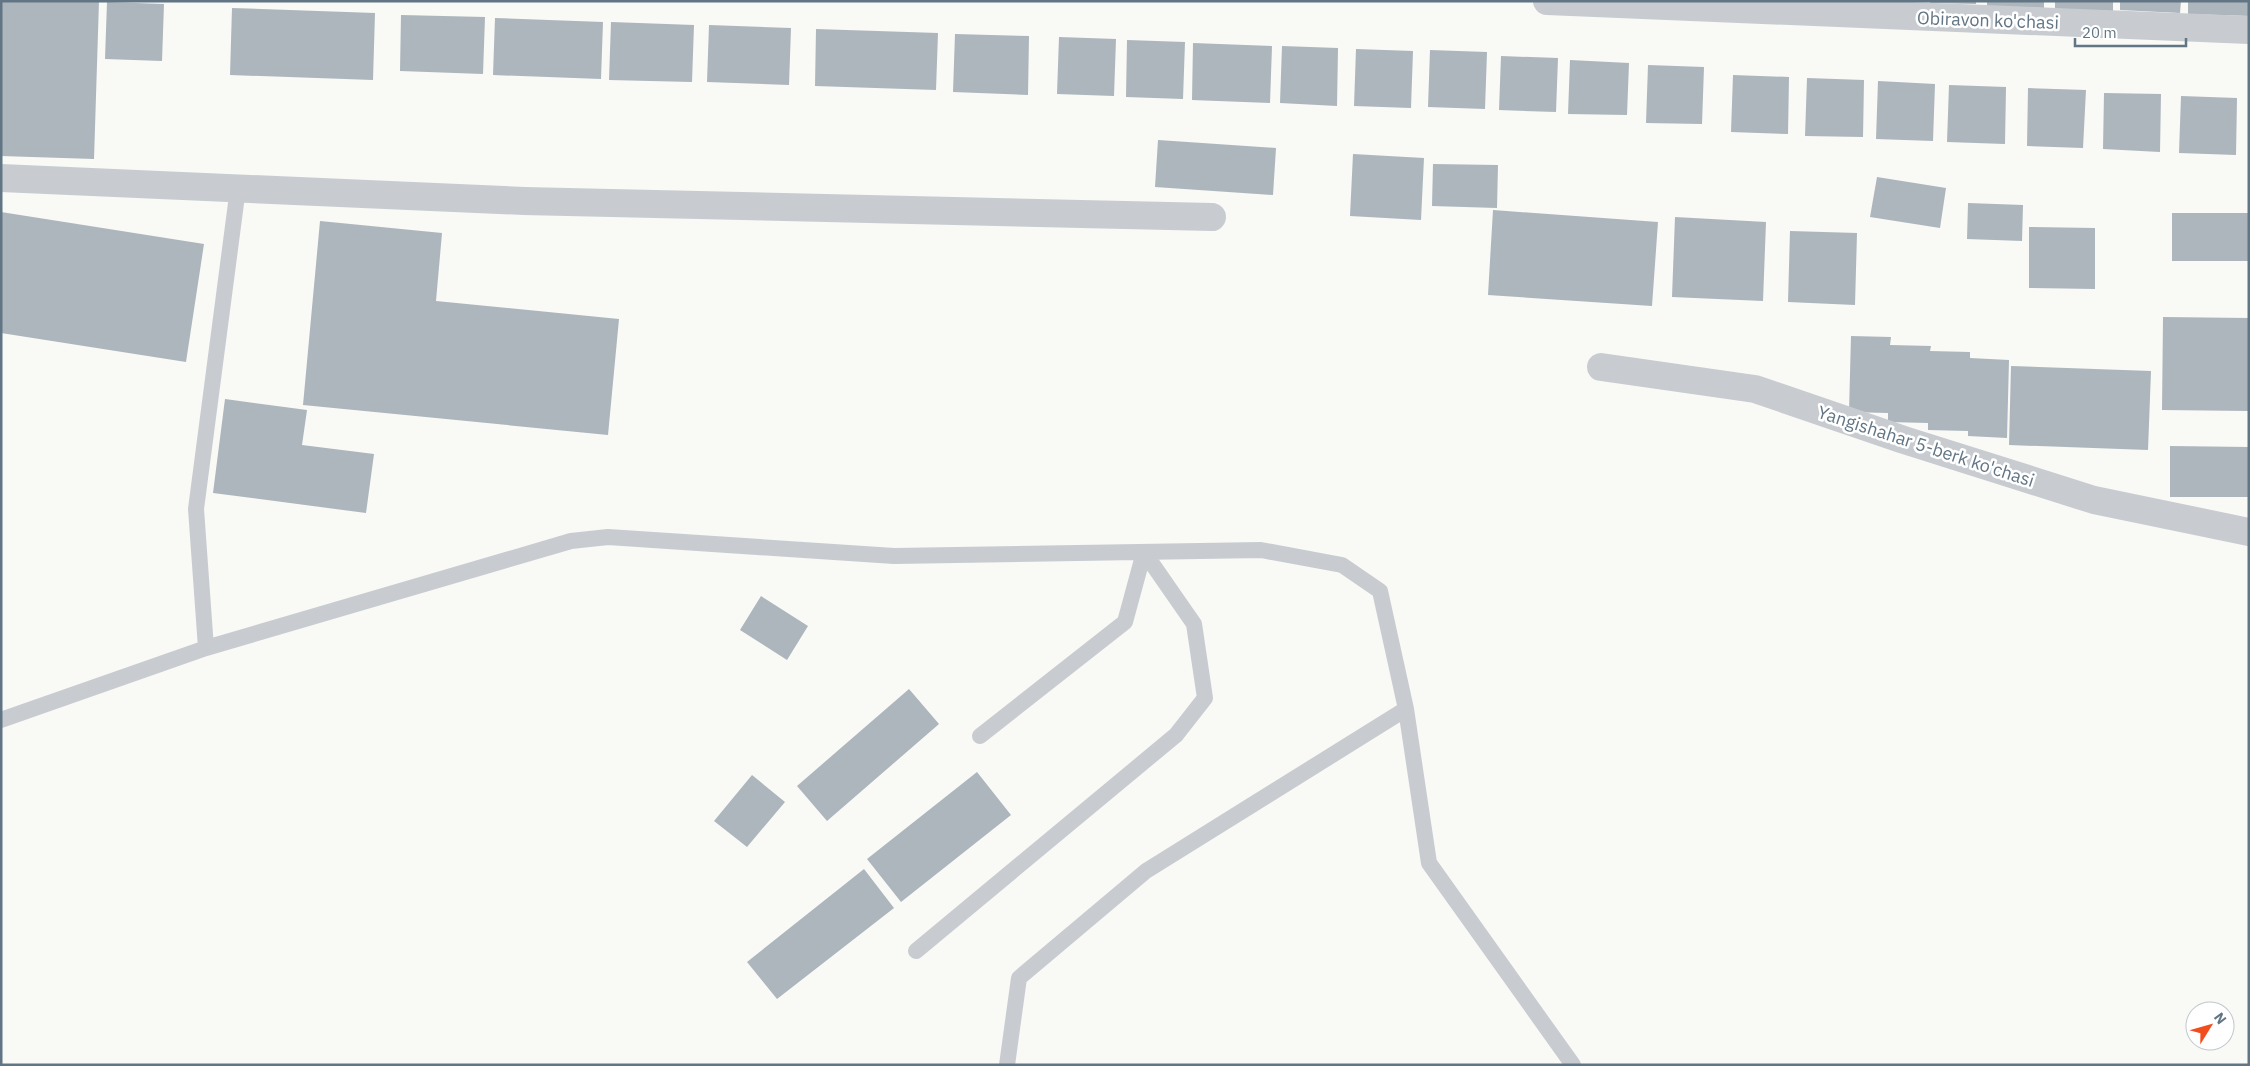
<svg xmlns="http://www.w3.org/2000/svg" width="2250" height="1066" font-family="'IBM Plex Sans',sans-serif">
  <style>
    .building { fill: #acb6bc }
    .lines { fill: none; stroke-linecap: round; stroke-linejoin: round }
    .service { stroke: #c8ccd0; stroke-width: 16 }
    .minor { stroke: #c8ccd0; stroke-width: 28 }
    .labels { text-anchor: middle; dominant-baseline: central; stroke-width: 5; stroke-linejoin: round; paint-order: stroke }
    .street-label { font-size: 18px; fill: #617584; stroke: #fff }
  </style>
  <rect width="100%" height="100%" fill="#f9f9f6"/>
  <path class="building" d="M 1,1 L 99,1 L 94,159 L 1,156 Z
    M 1930,1 L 1976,1 L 1976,4 L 1930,3 Z
    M 1987,1 L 2044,1 L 2044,8 L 1987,6 Z
    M 2055,1 L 2113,1 L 2113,11 L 2055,9 Z
    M 2120,1 L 2181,1 L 2180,13 L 2120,10 Z
    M 2188,1 L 2249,1 L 2249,16 L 2188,14 Z
    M 107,2 L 164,4 L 162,61 L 105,59 Z
    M 232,8 L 375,13 L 373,80 L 230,75 Z
    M 401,15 L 485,17 L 483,74 L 400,71 Z
    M 495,18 L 603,22 L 601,79 L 493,75 Z
    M 611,22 L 694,25 L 692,82 L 609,80 Z
    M 709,25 L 791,28 L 789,85 L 707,82 Z
    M 816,29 L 938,33 L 936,90 L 815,86 Z
    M 955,34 L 1029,36 L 1028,95 L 953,92 Z
    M 1059,37 L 1116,39 L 1114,96 L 1057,94 Z
    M 1127,40 L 1185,42 L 1183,99 L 1126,97 Z
    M 1193,43 L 1272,46 L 1270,103 L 1192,100 Z
    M 1282,46 L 1338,48 L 1337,106 L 1280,103 Z
    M 1356,49 L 1413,51 L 1411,108 L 1354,106 Z
    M 1430,50 L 1487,52 L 1485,109 L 1428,107 Z
    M 1501,56 L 1558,58 L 1556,112 L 1499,110 Z
    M 1570,60 L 1629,63 L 1627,115 L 1568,114 Z
    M 1648,65 L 1704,67 L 1702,124 L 1646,123 Z
    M 1733,75 L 1789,77 L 1788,134 L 1731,132 Z
    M 1807,78 L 1864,80 L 1863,137 L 1805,136 Z
    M 1878,81 L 1935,84 L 1933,141 L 1876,139 Z
    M 1949,85 L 2006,87 L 2005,144 L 1947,142 Z
    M 2028,88 L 2086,90 L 2083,148 L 2027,146 Z
    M 2104,93 L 2161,94 L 2160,152 L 2103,149 Z
    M 2181,96 L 2237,98 L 2236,155 L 2179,153 Z
    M 1158,140 L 1276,148 L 1273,195 L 1155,187 Z
    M 1353,154 L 1424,158 L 1421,220 L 1350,216 Z
    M 1433,164 L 1498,165 L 1497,208 L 1432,206 Z
    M 1877,177 L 1946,188 L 1940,228 L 1870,217 Z
    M 1968,203 L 2023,205 L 2022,241 L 1967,239 Z
    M 1493,210 L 1658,222 L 1652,306 L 1488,295 Z
    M 1,212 L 204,244 L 186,362 L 1,333 Z
    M 2172,213 L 2248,213 L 2248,261 L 2172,261 Z
    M 1675,217 L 1766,222 L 1763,301 L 1672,297 Z
    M 320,221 L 442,233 L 436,301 L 619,319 L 608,435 L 303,405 Z
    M 2029,227 L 2095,228 L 2095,289 L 2029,288 Z
    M 1790,231 L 1857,233 L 1855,305 L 1788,302 Z
    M 2163,317 L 2249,318 L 2249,411 L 2162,410 Z
    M 1851,336 L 1891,337 L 1890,345 L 1931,346 L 1930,351 L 1970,352 L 1970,358 L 2009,360 L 2007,438 L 1968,436 L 1968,431 L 1928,430 L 1928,423 L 1888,422 L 1888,413 L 1849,412 Z
    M 2011,366 L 2151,371 L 2148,450 L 2009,445 Z
    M 225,399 L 307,410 L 302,445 L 374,454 L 366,513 L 213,493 Z
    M 2170,446 L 2249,447 L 2249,497 L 2170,497 Z
    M 761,596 L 808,626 L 787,660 L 740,630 Z
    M 909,689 L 939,724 L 827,821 L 797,786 Z
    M 977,772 L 1011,815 L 901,902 L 867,859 Z
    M 752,775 L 785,802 L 747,847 L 714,821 Z
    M 864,869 L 894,908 L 777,999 L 747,962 Z"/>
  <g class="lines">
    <path class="service" d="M 206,648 L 196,509 L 238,188
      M 1,720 L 206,648 L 571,541 L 608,537 L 894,556 L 1261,550 L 1342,565 L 1380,591 L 1406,709 L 1429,863 L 1573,1065
      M 916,951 L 1176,735 L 1205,698 L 1194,624 L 1144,552 L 1125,622 L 980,736
      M 1007,1065 L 1019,978 L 1146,871 L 1406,709"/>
    <path class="minor" d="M 1547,1 L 2249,30
      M 1,178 L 524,201 L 1212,217
      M 1601,367 L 1755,389 L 1904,440 L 2094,500 L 2249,532"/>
  </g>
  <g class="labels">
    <g class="street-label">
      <text transform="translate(1988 20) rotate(2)">Obiravon ko'chasi</text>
      <text transform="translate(1926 446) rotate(18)">Yangishahar 5-berk ko'chasi</text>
    </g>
  </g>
  <rect width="2250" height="1066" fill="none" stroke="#617584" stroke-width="5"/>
  <g transform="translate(2210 1026) rotate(53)"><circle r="24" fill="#ffffff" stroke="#c0c8ce"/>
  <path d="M0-4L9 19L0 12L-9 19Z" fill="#f24d1c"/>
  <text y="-8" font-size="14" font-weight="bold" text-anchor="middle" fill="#617584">N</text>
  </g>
  <path d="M2075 38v8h111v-8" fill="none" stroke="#617584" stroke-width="2.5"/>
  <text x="2082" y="38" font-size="15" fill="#617584" stroke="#ffffff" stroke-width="4" paint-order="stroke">20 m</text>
</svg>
